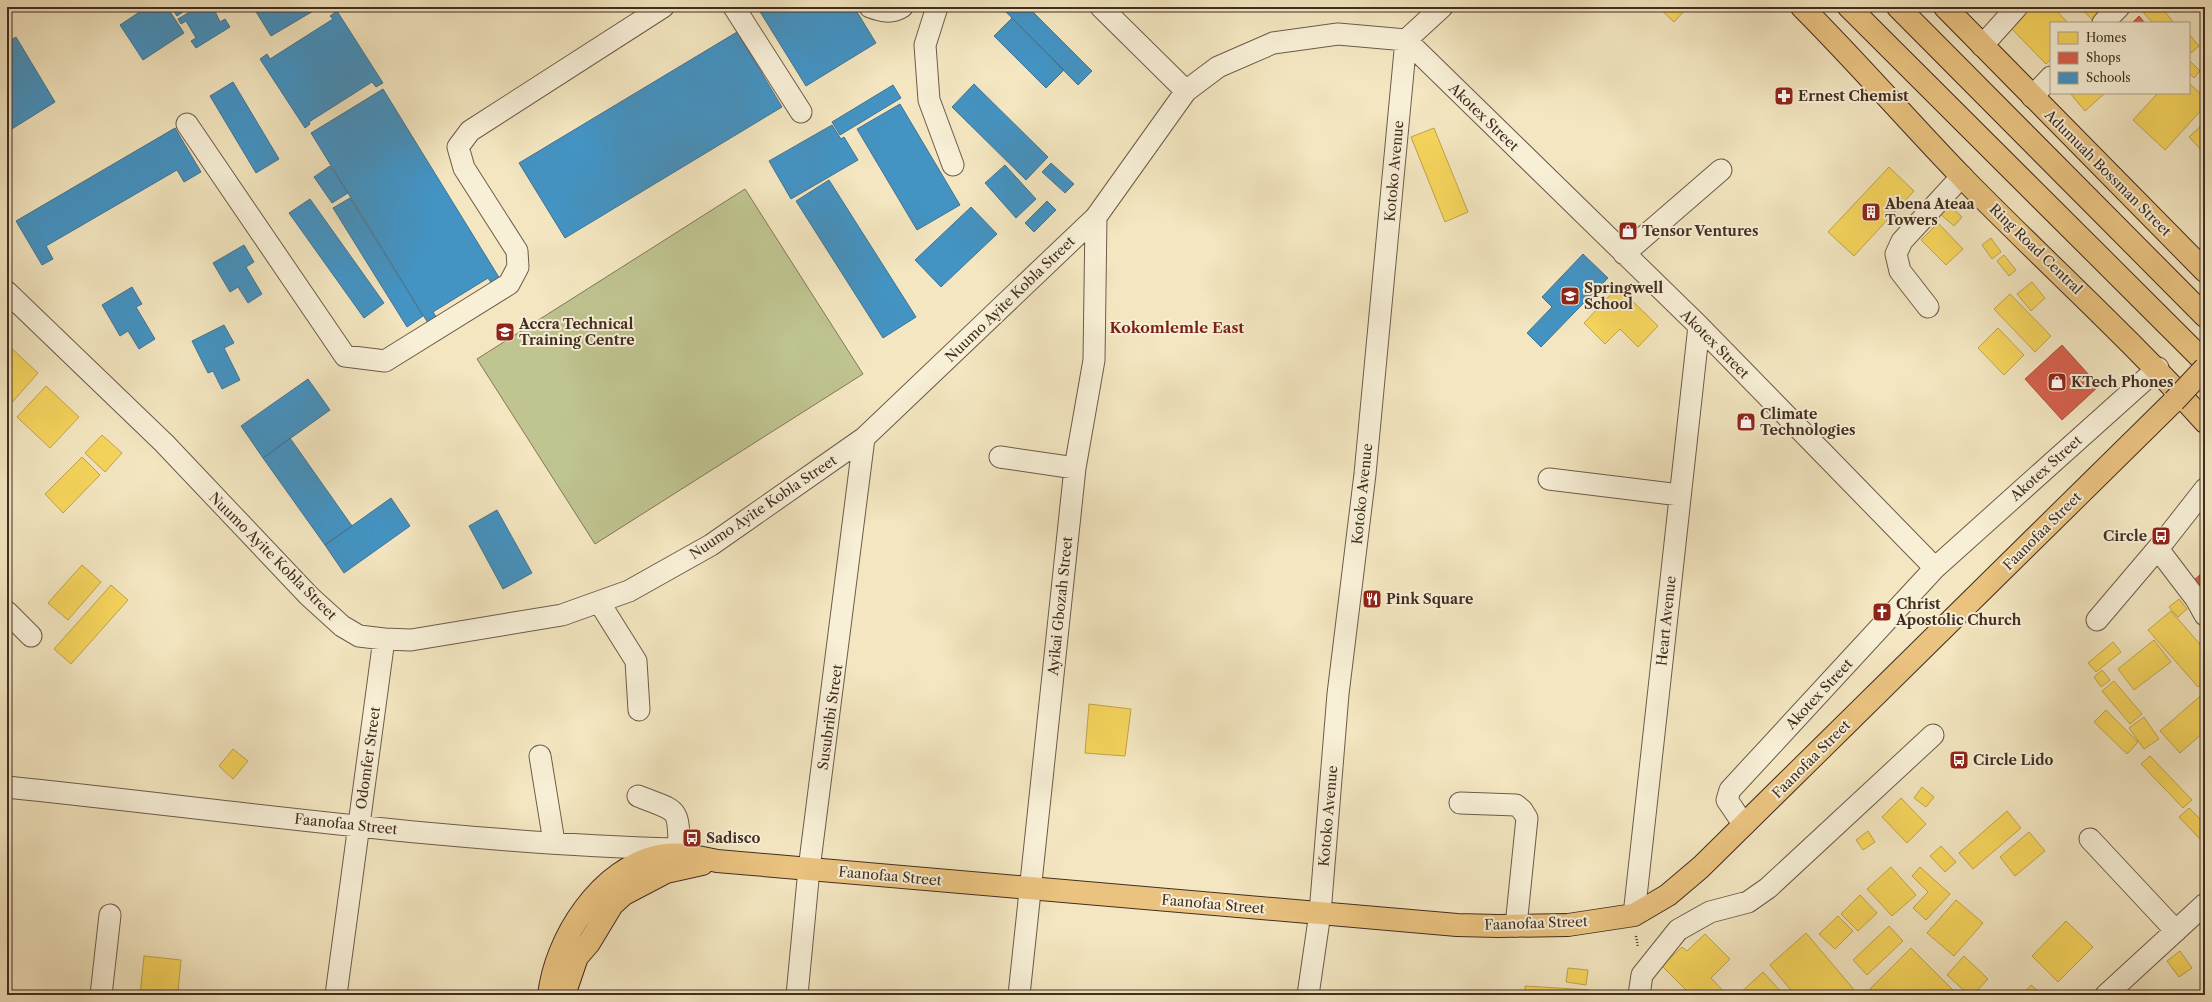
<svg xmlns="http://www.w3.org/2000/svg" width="2212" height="1002" font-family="'Libre Caslon Text',serif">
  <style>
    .green { fill: #bfc490; stroke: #807858 }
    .homes { fill: #f6d55c; stroke: #c0a34a }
    .shops { fill: #d6604d; stroke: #aa5140 }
    .schools { fill: #4393c3; stroke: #437492 }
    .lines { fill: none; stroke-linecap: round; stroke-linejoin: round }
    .minor-casing { stroke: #6e5b49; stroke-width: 23 }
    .major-casing { stroke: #422d21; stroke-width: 24 }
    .path { stroke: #422d21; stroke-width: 2.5; stroke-dasharray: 1 2; stroke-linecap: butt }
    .minor { stroke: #f7efd6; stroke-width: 21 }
    .major { stroke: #eac380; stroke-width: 22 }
    .major-bridge-casing { stroke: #422d21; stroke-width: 24; stroke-linecap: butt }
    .major-bridge { stroke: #eac380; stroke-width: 22 }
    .labels { text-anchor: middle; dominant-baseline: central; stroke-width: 4; stroke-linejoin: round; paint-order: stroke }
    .poi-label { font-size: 14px; font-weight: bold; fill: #422d21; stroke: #f7efd6; text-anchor: start }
    .street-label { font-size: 14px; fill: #422d21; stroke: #f7efd6 }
    .neighbourhood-label { font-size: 15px; font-weight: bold; fill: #7a1f14; stroke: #f7efd6 }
  </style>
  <rect width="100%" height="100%" fill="#f3e6c0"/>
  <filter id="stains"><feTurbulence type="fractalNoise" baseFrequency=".005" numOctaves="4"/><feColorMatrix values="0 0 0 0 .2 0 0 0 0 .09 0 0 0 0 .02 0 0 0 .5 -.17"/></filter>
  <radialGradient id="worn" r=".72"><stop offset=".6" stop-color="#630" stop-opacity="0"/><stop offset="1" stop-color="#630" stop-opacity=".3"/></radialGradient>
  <path class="green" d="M 745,189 L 863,374 L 595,544 L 477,359 Z"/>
  <path class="homes" d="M 1658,7 L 1688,7 L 1674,22 Z
    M 1992,7 L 2006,7 L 1999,14 Z
    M 2030,7 L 2053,7 L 2068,23 L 2051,23 L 2051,59 L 2046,64 L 2010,27 Z
    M 2083,7 L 2112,7 L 2095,23 L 2082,9 Z
    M 2142,7 L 2161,7 L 2174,23 L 2153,23 L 2140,9 Z
    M 2189,34 L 2199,46 L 2191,53 L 2189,50 Z
    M 2189,60 L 2200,71 L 2194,78 L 2189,73 Z
    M 2189,83 L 2205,98 L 2205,106 L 2165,150 L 2133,120 L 2158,93 L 2189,93 Z
    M 2070,93 L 2105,93 L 2085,111 Z
    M 2205,115 L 2205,154 L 2189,137 L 2204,123 L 2201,119 Z
    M 1434,128 L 1468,212 L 1445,222 L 1411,137 Z
    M 1889,167 L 1914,191 L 1854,256 L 1828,232 Z
    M 1947,203 L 1962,217 L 1954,226 L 1938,212 Z
    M 1938,223 L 1963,249 L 1946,265 L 1921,240 Z
    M 1991,238 L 2001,252 L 1992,259 L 1982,245 Z
    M 2004,255 L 2016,270 L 2009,276 L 1997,261 Z
    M 2032,282 L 2045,298 L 2031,311 L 2017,294 Z
    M 1618,287 L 1658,326 L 1638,347 L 1620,329 L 1605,344 L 1584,323 Z
    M 2010,294 L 2051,336 L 2035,352 L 1994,309 Z
    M 1998,328 L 2024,355 L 2004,375 L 1978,348 Z
    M 7,344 L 38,373 L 8,407 L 7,406 Z
    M 46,386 L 79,417 L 50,448 L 17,417 Z
    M 102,435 L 122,453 L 105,472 L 85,453 Z
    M 82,457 L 100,475 L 63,513 L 45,494 Z
    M 82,565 L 101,582 L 68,620 L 48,603 Z
    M 111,585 L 128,600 L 71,664 L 54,649 Z
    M 2179,599 L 2187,609 L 2178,617 L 2169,607 Z
    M 2171,611 L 2205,650 L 2205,681 L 2198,687 L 2148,630 Z
    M 2154,640 L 2171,662 L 2134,690 L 2118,669 Z
    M 2113,642 L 2121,652 L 2096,672 L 2088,663 Z
    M 2102,670 L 2110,680 L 2101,687 L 2094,677 Z
    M 2114,681 L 2142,714 L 2130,724 L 2102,691 Z
    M 2205,692 L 2205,731 L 2180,753 L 2160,731 Z
    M 1089,704 L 1131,709 L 1125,756 L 1085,753 Z
    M 2106,710 L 2138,742 L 2127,754 L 2094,722 Z
    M 2144,717 L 2159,739 L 2144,749 L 2129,728 Z
    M 233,749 L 248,761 L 233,779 L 219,766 Z
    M 2150,756 L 2192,800 L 2183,808 L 2141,764 Z
    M 1922,787 L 1934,797 L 1926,807 L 1914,798 Z
    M 1901,798 L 1926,824 L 1907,843 L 1882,817 Z
    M 2189,808 L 2200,819 L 2205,815 L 2205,836 L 2201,840 L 2179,817 Z
    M 2007,811 L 2021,828 L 1973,869 L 1959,853 Z
    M 1868,831 L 1875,842 L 1863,850 L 1856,840 Z
    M 2029,832 L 2045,851 L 2015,876 L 2000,857 Z
    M 1941,846 L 1956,862 L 1945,872 L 1930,856 Z
    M 1891,867 L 1916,895 L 1892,916 L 1867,889 Z
    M 1920,867 L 1950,894 L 1926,920 L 1913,908 L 1928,892 L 1912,876 Z
    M 1860,895 L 1877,913 L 1858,931 L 1841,914 Z
    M 1956,900 L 1983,923 L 1954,956 L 1927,933 Z
    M 1838,916 L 1853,931 L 1835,949 L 1819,934 Z
    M 2066,921 L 2093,947 L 2058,982 L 2032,956 Z
    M 1889,926 L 1903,941 L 1867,975 L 1853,960 Z
    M 1806,933 L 1856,992 L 1852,995 L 1795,995 L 1770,965 Z
    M 1705,934 L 1730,959 L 1711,978 L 1727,995 L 1691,995 L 1662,966 L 1682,947 L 1687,951 Z
    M 1911,948 L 1958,995 L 1875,995 L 1870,989 Z
    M 2180,951 L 2192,968 L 2179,977 L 2167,961 Z
    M 144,956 L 181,960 L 178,992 L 205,995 L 140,995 Z
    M 1964,956 L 1988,979 L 1973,995 L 1969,995 L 1947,975 Z
    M 1568,968 L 1588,970 L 1586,985 L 1566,982 Z
    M 1763,972 L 1784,995 L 1738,995 Z
    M 2031,985 L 2043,995 L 2022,995 Z
    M 1525,986 L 1590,990 L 1590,995 L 1525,995 Z"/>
  <path class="shops" d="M 2139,16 L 2145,23 L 2132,23 Z
    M 2062,345 L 2099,386 L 2062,420 L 2025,379 Z
    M 2205,570 L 2205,599 L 2191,583 Z"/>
  <path class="schools" d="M 7,7 L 11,7 L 13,11 L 7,15 Z
    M 147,7 L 167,7 L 184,33 L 143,60 L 120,25 Z
    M 178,7 L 190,7 L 177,16 L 173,10 Z
    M 198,7 L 213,7 L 220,22 L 225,19 L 230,27 L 196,48 L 191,41 L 196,38 L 186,21 L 181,24 L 178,19 Z
    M 253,7 L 320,7 L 271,36 Z
    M 757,7 L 854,7 L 876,43 L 806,86 Z
    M 1006,7 L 1028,7 L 1092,71 L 1078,85 L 1004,10 Z
    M 337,11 L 383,83 L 376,87 L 372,82 L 309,122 L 310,124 L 305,128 L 260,59 L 267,54 L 270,59 L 333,19 L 330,16 Z
    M 1012,18 L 1064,70 L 1046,88 L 994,36 Z
    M 737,32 L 782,107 L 565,238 L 519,163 Z
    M 16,37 L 55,102 L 7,132 L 7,42 Z
    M 233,82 L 279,159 L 256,173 L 210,96 Z
    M 974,84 L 1048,157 L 1026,180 L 952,107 Z
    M 893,85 L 901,98 L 840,135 L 832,122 Z
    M 383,89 L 500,279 L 492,284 L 488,278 L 433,312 L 437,318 L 428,323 L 311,133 Z
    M 900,104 L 960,205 L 917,230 L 857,129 Z
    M 832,125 L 841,139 L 844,137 L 858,160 L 791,199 L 769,161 Z
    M 175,128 L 201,172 L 184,182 L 177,170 L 46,246 L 53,259 L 42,265 L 16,221 Z
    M 1051,163 L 1074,184 L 1065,193 L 1042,172 Z
    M 1005,165 L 1036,199 L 1016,218 L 985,183 Z
    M 330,166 L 348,193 L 332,203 L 314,177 Z
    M 829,180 L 916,317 L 883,338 L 796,201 Z
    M 350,198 L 423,316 L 407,327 L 333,208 Z
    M 310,199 L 384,303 L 364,318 L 289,213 Z
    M 1047,201 L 1056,210 L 1034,232 L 1025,223 Z
    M 971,207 L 997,234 L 941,287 L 915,260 Z
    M 244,245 L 254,262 L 246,267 L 262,294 L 248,303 L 238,287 L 230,292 L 213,263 Z
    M 1583,254 L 1608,278 L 1541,347 L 1527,333 L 1552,307 L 1542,297 Z
    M 132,287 L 142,304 L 136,307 L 155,339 L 139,349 L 128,331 L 120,336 L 102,305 Z
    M 224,325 L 234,343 L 224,348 L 240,380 L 222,389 L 213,371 L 208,373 L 192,341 Z
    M 308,379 L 330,410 L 263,458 L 241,426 Z
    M 290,438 L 352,526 L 325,545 L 263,458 Z
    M 391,498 L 410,526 L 344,573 L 325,545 Z
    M 497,510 L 532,573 L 503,589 L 469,526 Z"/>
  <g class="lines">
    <defs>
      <path id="minor" d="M 734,7 L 801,112
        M 870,7 C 881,11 891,14 902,7
        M 937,7 L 925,45 L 929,100 L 953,165
        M 1101,7 L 1186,91
        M 2103,23 L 2119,7
        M 1982,46 L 2017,7
        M 2032,97 L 2051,77
        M 187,124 L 345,356 L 385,361 L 509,284 L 518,267 L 517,251 L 464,168 L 458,147 L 470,131 L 663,7
        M 1624,254 L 1721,170
        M 7,292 L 164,443 L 309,596 L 342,626 L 359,636 L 384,639 L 411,640 L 562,615 L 629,591 L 711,545 L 864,438 L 1096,217 L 1186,91 L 1218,67 L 1273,43 L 1338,34 L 1406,40 L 1699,326 L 1935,568
        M 1928,307 L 1900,271 L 1896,254 L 1902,241 L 1962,176
        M 1000,457 L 1075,468
        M 1549,479 L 1680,495
        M 2158,549 L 2196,599 L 2205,615
        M 599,602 L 636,661 L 639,710
        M 7,612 L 31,636
        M 2097,620 L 2165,540 L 2205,489
        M 540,756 L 554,842
        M 7,787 C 229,810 452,843 676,849
        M 638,796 C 677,812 679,805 679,849
        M 1460,803 L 1516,805 L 1522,810 L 1527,818 L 1516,926
        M 1744,825 L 1727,800 L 1730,790 L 1935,568 L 2158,368
        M 2090,839 L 2176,931
        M 1634,915 L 1699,326
        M 101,995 L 110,915
        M 336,995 L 384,639
        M 797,995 L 809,869 L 864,438
        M 1019,995 L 1075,468 L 1094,360 L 1096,217
        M 1308,995 L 1320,913 L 1338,694 L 1365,474 L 1406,40 L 1442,7
        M 1639,995 L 1642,975 L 1678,930 L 1710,912 L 1748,902 L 1768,888 L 1933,735
        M 2106,995 L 2205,904"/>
      <path id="major" d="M 1802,7 C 1857,62 1908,121 1962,177 C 2042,259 2128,336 2205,422
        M 1849,7 L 2205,362
        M 1898,7 L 2205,316
        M 1945,7 L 2205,271
        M 549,995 C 556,938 599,870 659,856 C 678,852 698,857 717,861 L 1457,925 L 1498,926 L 1568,925 L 1634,915 L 1668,895 L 1701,867 L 2174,401
        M 564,995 L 577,957 L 589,943 L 612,905 L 624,894 L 666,872 L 702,864"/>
    </defs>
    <use href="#minor" class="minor-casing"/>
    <use href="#major" class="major-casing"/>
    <path class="path" d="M 1636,936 L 1638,947"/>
    <use href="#minor" class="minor"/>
    <use href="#major" class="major"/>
    <defs>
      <path id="major-bridge" d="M 2174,401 L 2205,368"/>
    </defs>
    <use href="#major-bridge" class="major-bridge-casing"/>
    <use href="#major-bridge" class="major-bridge"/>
  </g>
  <defs>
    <symbol id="pharmacy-square" viewBox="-11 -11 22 22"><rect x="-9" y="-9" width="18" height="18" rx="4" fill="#8f2418" stroke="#f7efd6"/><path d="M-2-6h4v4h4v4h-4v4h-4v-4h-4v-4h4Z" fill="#fff"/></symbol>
    <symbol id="building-square" viewBox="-11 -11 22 22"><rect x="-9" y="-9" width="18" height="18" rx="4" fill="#8f2418" stroke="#f7efd6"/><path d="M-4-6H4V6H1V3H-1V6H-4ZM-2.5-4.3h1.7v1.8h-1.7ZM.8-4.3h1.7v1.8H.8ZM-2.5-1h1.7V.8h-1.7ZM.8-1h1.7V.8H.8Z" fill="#fff"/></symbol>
    <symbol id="shop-square" viewBox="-11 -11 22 22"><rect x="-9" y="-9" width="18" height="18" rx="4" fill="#8f2418" stroke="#f7efd6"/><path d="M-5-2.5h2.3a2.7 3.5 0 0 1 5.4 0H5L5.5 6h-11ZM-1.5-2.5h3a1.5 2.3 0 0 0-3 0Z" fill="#fff"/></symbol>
    <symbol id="school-square" viewBox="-11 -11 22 22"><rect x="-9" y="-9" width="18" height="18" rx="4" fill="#8f2418" stroke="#f7efd6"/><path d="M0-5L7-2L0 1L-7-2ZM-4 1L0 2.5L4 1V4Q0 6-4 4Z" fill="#fff"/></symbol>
    <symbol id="bus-square" viewBox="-11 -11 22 22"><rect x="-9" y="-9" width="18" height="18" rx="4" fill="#8f2418" stroke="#f7efd6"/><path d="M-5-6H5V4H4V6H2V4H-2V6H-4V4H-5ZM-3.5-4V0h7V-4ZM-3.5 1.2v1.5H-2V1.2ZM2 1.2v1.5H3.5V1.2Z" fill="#fff"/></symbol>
    <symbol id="restaurant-square" viewBox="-11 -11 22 22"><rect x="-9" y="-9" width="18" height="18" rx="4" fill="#8f2418" stroke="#f7efd6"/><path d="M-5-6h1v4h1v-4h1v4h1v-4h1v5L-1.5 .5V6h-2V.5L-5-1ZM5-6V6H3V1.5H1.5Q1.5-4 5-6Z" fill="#fff"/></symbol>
    <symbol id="church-square" viewBox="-11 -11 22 22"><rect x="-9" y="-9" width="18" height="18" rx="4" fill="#8f2418" stroke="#f7efd6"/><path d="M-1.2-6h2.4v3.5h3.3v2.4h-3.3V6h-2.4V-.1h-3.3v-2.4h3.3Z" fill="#fff"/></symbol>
  </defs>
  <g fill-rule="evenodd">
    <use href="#pharmacy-square" x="1773" y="85" width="22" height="22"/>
    <use href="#building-square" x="1860" y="201" width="22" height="22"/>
    <use href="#shop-square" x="1617" y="220" width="22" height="22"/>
    <use href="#school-square" x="1559" y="285" width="22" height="22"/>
    <use href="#school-square" x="494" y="321" width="22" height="22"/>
    <use href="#shop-square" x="2046" y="371" width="22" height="22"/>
    <use href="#shop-square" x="1735" y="411" width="22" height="22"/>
    <use href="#bus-square" x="2150" y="525" width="22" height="22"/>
    <use href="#restaurant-square" x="1361" y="588" width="22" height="22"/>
    <use href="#church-square" x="1871" y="601" width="22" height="22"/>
    <use href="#bus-square" x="1948" y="749" width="22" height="22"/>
    <use href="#bus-square" x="681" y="827" width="22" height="22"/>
  </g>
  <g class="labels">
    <g class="poi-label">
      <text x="1798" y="96">Ernest Chemist</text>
      <text x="1885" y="204">Abena Ateaa<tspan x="1885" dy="16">Towers</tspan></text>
      <text x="1642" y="231">Tensor Ventures</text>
      <text x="1584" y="288">Springwell<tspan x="1584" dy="16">School</tspan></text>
      <text x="519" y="324">Accra Technical<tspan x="519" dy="16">Training Centre</tspan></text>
      <text x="2071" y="382">KTech Phones</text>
      <text x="1760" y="414">Climate<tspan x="1760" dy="16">Technologies</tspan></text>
      <text x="2147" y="536" text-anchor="end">Circle</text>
      <text x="1386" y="599">Pink Square</text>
      <text x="1896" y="604">Christ<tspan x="1896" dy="16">Apostolic Church</tspan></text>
      <text x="1973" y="760">Circle Lido</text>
      <text x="706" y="838">Sadisco</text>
    </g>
    <g class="street-label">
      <text transform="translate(1484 117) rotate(44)">Akotex Street</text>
      <text transform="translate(1394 171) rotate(-85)">Kotoko Avenue</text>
      <text transform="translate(2108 173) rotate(45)">Adumuah Bossman Street</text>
      <text transform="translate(2036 249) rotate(44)">Ring Road Central</text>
      <text transform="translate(1010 299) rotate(-44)">Nuumo Ayite Kobla Street</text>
      <text transform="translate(1715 344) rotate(45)">Akotex Street</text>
      <text transform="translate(2046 468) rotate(-42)">Akotex Street</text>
      <text transform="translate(1362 494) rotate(-84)">Kotoko Avenue</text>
      <text transform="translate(763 507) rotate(-34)">Nuumo Ayite Kobla Street</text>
      <text transform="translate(2042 531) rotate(-45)">Faanofaa Street</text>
      <text transform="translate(273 556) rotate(45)">Nuumo Ayite Kobla Street</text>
      <text transform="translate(1060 606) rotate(-84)">Ayikai Gbozah Street</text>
      <text transform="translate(1666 621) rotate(-84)">Heart Avenue</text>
      <text transform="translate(1819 694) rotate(-47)">Akotex Street</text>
      <text transform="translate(830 717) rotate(-82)">Susubribi Street</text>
      <text transform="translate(368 758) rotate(-82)">Odomfer Street</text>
      <text transform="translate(1811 759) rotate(-45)">Faanofaa Street</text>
      <text transform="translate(1328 816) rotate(-85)">Kotoko Avenue</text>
      <text transform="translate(346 824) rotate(6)">Faanofaa Street</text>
      <text transform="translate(890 876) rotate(5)">Faanofaa Street</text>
      <text transform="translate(1213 904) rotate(5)">Faanofaa Street</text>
      <text transform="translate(1536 923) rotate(-2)">Faanofaa Street</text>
    </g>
    <g class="neighbourhood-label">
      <text x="1177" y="327">Kokomlemle East</text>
    </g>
  </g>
  <rect width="2212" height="1002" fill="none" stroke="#f3e6c0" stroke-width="24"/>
  <rect x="8" y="8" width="2196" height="986" fill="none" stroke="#422d21" stroke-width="2"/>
  <rect x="12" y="12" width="2188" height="978" fill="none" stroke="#422d21"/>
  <rect x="2050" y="22" width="140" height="72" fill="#f7efd6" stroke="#afa18e"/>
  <rect x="2058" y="32" width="20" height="12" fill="#f6d55c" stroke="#afa18e"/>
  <text x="2086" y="42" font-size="12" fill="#422d21">Homes</text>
  <rect x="2058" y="52" width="20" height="12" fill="#d6604d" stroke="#afa18e"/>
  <text x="2086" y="62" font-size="12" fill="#422d21">Shops</text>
  <rect x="2058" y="72" width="20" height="12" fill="#4393c3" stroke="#afa18e"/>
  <text x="2086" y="82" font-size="12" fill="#422d21">Schools</text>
  <rect width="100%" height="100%" filter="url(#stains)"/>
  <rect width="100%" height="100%" fill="url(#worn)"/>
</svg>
